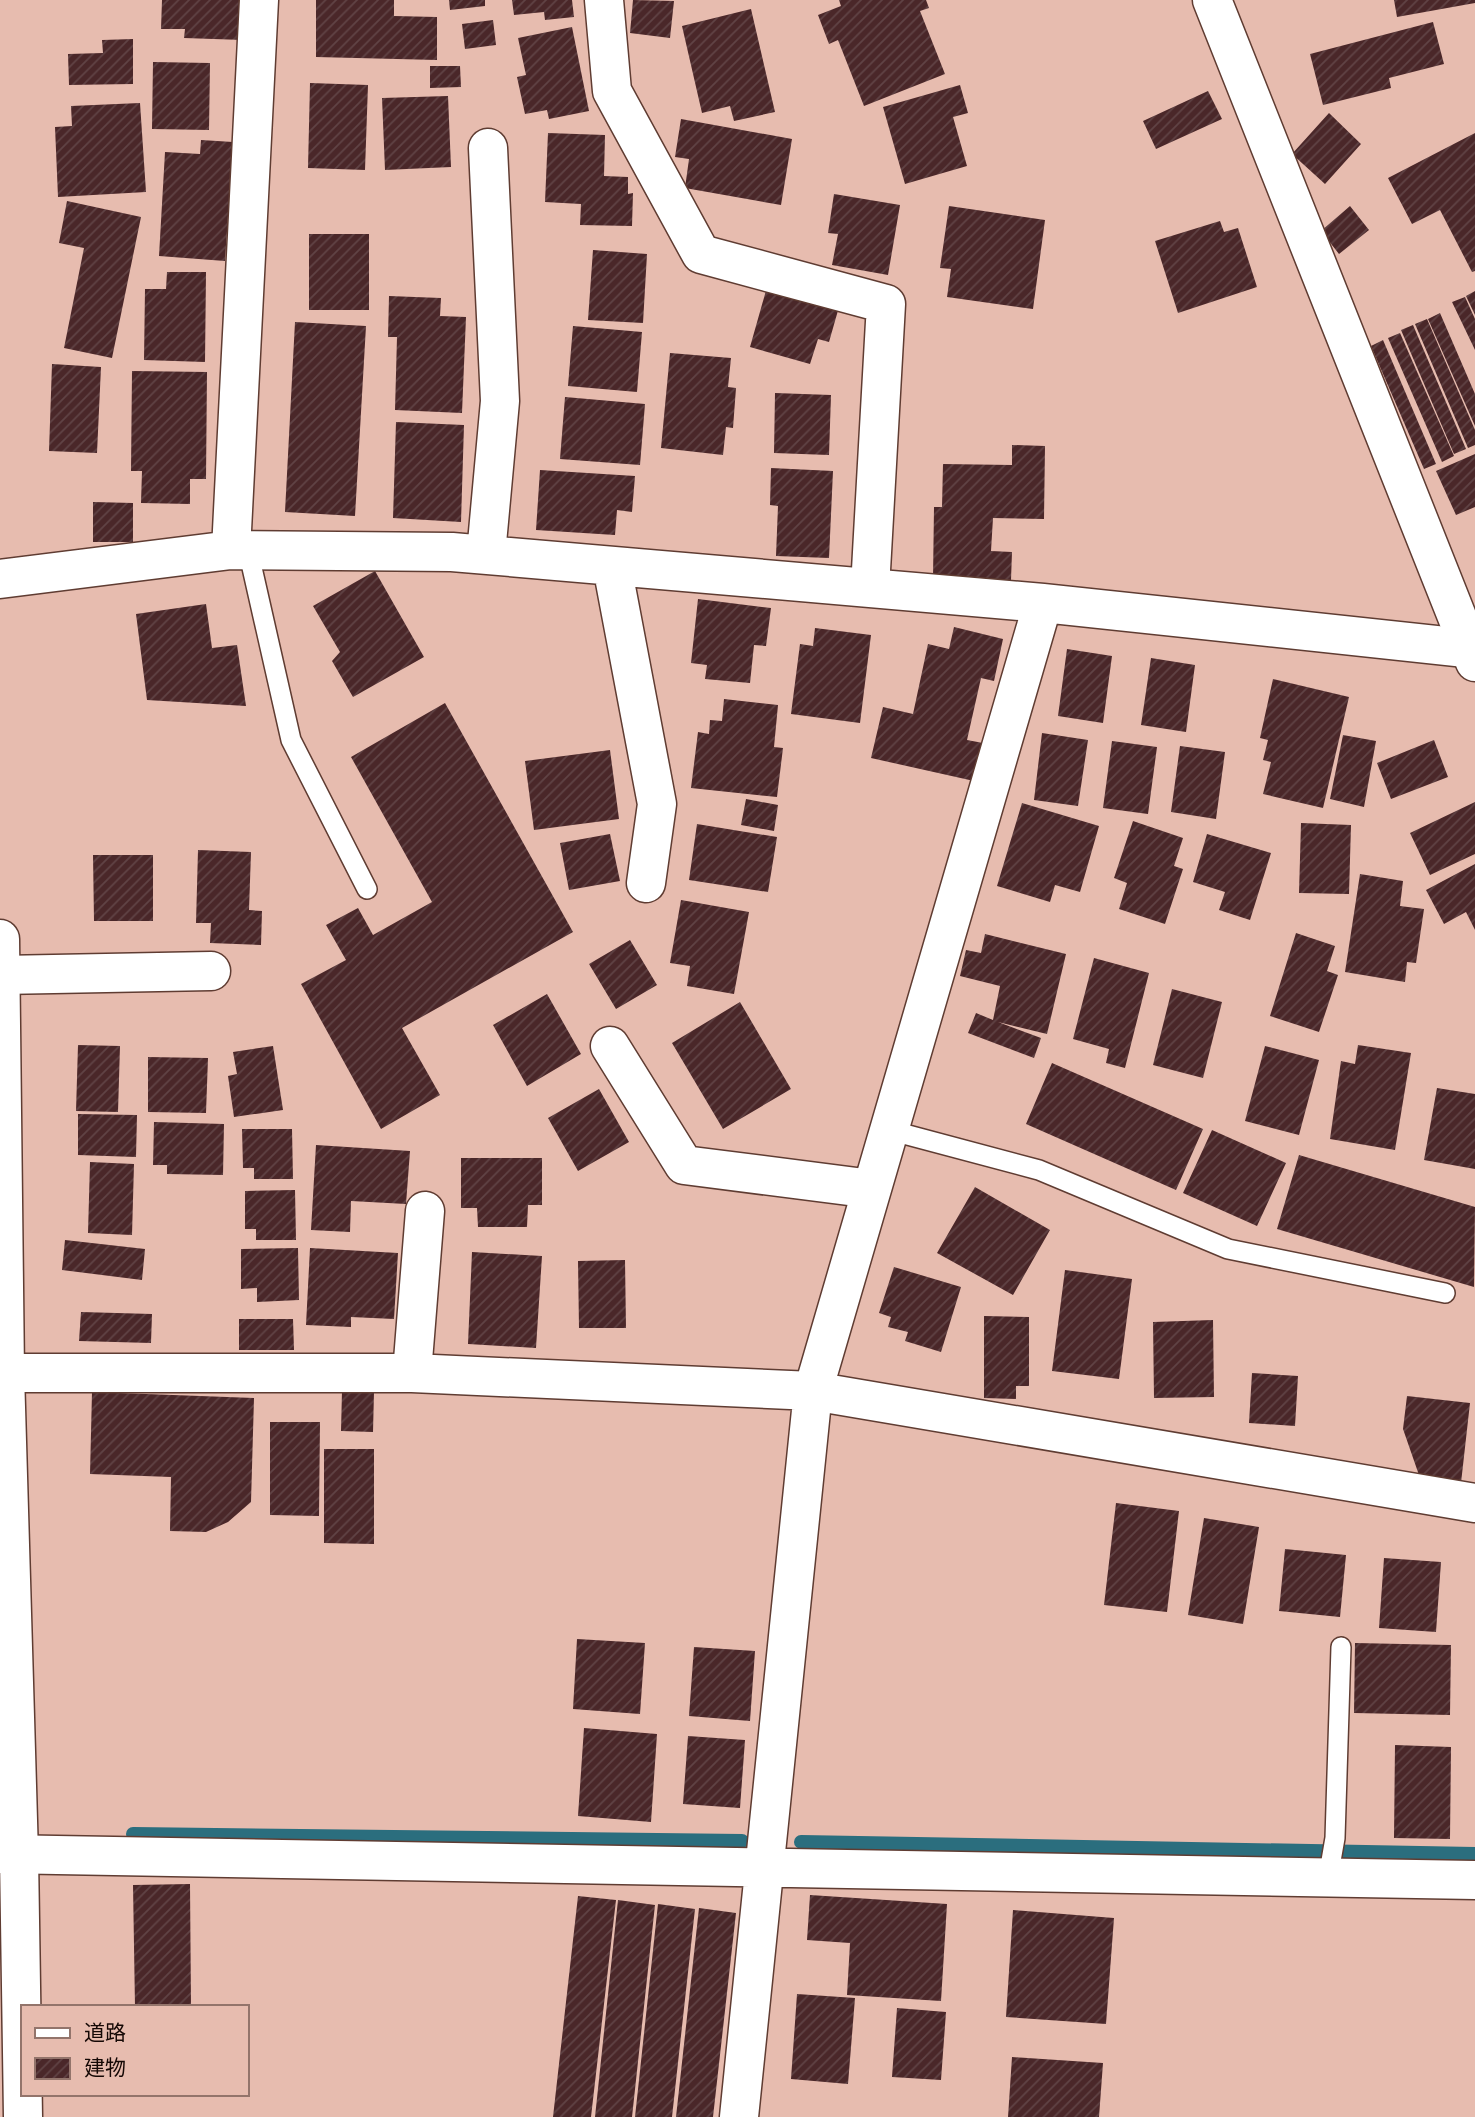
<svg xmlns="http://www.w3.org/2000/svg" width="1475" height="2117" font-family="Karla,'Noto Sans JP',sans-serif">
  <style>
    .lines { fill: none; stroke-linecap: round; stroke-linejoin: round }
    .stream { stroke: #2b6e7e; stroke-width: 14 }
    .building { fill: url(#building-hatch) }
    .service-casing { stroke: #5f3c32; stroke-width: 22 }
    .minor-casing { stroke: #5f3c32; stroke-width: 41 }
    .tertiary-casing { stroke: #5f3c32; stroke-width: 41 }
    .service { stroke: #fff; stroke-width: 19 }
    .minor { stroke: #fff; stroke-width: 38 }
    .tertiary { stroke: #fff; stroke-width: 38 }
  </style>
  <defs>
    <pattern id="building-hatch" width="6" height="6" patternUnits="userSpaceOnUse" patternTransform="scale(1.75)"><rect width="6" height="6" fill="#4a2729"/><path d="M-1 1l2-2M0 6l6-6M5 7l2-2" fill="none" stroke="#604345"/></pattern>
  </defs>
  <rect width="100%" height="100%" fill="#e7bcaf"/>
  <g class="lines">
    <path class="stream" d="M 133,1834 L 742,1841
      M 801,1842 L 1475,1854"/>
  </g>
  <path class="building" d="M 162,0 L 244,0 L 243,40 L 184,38 L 185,29 L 161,29 Z
    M 316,0 L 394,0 L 394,16 L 437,17 L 437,60 L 316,57 Z
    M 449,0 L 485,0 L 485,6 L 450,10 Z
    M 512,0 L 572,0 L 574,17 L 545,20 L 544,12 L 514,15 Z
    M 633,0 L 674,1 L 670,38 L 630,33 Z
    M 839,0 L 926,0 L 929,8 L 920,11 L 945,74 L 864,106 L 838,40 L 829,44 L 818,15 L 841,6 Z
    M 1394,0 L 1475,0 L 1475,3 L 1397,17 Z
    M 751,9 L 775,112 L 734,121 L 730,106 L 702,113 L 682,26 Z
    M 493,20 L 496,45 L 465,49 L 462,24 Z
    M 1433,22 L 1444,64 L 1389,78 L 1391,88 L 1323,105 L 1310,54 Z
    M 572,27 L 589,111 L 549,119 L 547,110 L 525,114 L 517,77 L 526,75 L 518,38 Z
    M 133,39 L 133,84 L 69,85 L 68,54 L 103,53 L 102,40 Z
    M 153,62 L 210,63 L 209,130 L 152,129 Z
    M 430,66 L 460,66 L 461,87 L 430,88 Z
    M 310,83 L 368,85 L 365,170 L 308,168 Z
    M 960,85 L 968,113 L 953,117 L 967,166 L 905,184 L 883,107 Z
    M 1208,91 L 1222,119 L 1156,149 L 1143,121 Z
    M 448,96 L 451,167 L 385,170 L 382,98 Z
    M 140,103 L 146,192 L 58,197 L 55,127 L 72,126 L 71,106 Z
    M 1329,113 L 1361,144 L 1325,184 L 1292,154 Z
    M 681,119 L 792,139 L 781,205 L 685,188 L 689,159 L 675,157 Z
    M 548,133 L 605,135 L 604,176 L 628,177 L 628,194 L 633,193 L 632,226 L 580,225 L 581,204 L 545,202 Z
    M 1475,133 L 1475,271 L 1472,272 L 1440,210 L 1412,224 L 1388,178 Z
    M 201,140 L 233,142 L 225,261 L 159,256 L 165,152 L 200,154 Z
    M 834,194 L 900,205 L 888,275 L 832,265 L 838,234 L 828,233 Z
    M 67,201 L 141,217 L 112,358 L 64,348 L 84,248 L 59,243 Z
    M 949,206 L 1045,220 L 1033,309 L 947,297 L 951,269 L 940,268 Z
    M 1350,206 L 1369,230 L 1339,254 L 1321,231 Z
    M 1220,221 L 1224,232 L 1238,228 L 1257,287 L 1178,313 L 1155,241 Z
    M 309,234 L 369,234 L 369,310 L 309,310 Z
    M 593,250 L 647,254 L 643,323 L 588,320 Z
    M 167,272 L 206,272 L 205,362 L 144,360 L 145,289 L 166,289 Z
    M 767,287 L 839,307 L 829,342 L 818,339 L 810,364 L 750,347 Z
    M 1475,291 L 1475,315 L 1466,296 Z
    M 389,296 L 441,298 L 440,316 L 466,317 L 462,413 L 395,410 L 397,337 L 388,337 Z
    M 1465,297 L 1475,319 L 1475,350 L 1452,302 Z
    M 1440,313 L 1475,394 L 1475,426 L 1428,319 Z
    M 1427,319 L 1475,430 L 1475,445 L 1468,448 L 1415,324 Z
    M 295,322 L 366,326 L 355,516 L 285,512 Z
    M 1413,325 L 1466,449 L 1454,454 L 1401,330 Z
    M 573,326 L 642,332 L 637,392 L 568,386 Z
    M 1400,333 L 1454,456 L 1442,462 L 1388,338 Z
    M 1383,340 L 1436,464 L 1424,469 L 1371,346 Z
    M 670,353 L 731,358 L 728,387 L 736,388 L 733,428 L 726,427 L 723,455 L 661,448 Z
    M 52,364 L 101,367 L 97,453 L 49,451 Z
    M 132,371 L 207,372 L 206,479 L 190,479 L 190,504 L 141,503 L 142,471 L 131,471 Z
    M 775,393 L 831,395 L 829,455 L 774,453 Z
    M 565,397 L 645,404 L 640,465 L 560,459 Z
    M 396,422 L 464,425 L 461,522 L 393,518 Z
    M 1012,445 L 1045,446 L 1044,519 L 993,518 L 991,551 L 1012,552 L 1011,580 L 933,578 L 934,507 L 942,507 L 943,464 L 1012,465 Z
    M 1475,454 L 1475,507 L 1456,515 L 1436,471 Z
    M 771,468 L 833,471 L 829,558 L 776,556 L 778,506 L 770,505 Z
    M 540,470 L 635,476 L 632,512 L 617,510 L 615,535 L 536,530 Z
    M 93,502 L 133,503 L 133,542 L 93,542 Z
    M 375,571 L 424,657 L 353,697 L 332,661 L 340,652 L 313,606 Z
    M 698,599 L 771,608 L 766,646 L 754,645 L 750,683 L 705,679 L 707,665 L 691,663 Z
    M 206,604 L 212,648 L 237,645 L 246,706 L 147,700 L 136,614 Z
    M 954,627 L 1003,639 L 994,681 L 981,678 L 967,740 L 983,743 L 974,781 L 871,758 L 883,707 L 913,714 L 928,644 L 949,649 Z
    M 815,628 L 871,635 L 860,723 L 791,714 L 800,644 L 813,646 Z
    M 1067,649 L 1112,656 L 1103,723 L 1058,716 Z
    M 1151,658 L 1195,665 L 1186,732 L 1141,725 Z
    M 1273,679 L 1349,697 L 1323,808 L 1263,794 L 1271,762 L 1263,760 L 1268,740 L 1260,738 Z
    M 724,699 L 778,705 L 774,747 L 783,748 L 777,797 L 691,788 L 698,732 L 709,734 L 710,720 L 722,721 Z
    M 445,703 L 573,932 L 402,1028 L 440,1095 L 381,1129 L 301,984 L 346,960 L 326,925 L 358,908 L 373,935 L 432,902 L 351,757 Z
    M 1042,733 L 1088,740 L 1078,806 L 1034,800 Z
    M 1343,735 L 1376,741 L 1364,807 L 1330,799 Z
    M 1434,740 L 1448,777 L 1391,799 L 1377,763 Z
    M 1112,741 L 1157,747 L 1148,814 L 1103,808 Z
    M 1180,746 L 1225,752 L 1216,819 L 1171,812 Z
    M 610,750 L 619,819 L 534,830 L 525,761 Z
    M 746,799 L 778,805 L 774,831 L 741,825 Z
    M 1475,802 L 1475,854 L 1430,875 L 1410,833 Z
    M 1022,803 L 1099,826 L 1080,892 L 1055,885 L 1050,902 L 997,886 Z
    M 1133,821 L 1183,838 L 1174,866 L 1183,869 L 1165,924 L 1119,909 L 1127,883 L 1114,878 Z
    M 1301,823 L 1351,825 L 1349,894 L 1299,893 Z
    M 697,824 L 777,837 L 768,892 L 689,880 Z
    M 610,834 L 620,881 L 569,890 L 560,843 Z
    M 1207,834 L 1271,853 L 1250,920 L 1219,910 L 1225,892 L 1193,882 Z
    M 198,850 L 251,852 L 249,910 L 262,911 L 261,945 L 210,943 L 211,923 L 196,923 Z
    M 93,855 L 153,855 L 153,921 L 94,921 Z
    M 1475,864 L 1475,930 L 1466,912 L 1444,924 L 1426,890 Z
    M 1360,874 L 1403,881 L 1400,906 L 1424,909 L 1416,963 L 1407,962 L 1405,982 L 1345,972 Z
    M 681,900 L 749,912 L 734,994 L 687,986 L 690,966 L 670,963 Z
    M 1296,933 L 1335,946 L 1327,971 L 1338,975 L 1319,1032 L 1270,1016 Z
    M 985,934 L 1066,954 L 1047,1034 L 998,1022 L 1041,1038 L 1034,1058 L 968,1033 L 976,1013 L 993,1020 L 1000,986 L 960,976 L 966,950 L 981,953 Z
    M 630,940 L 657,985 L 616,1009 L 589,964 Z
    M 1094,958 L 1149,973 L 1125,1068 L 1106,1063 L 1109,1049 L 1073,1039 Z
    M 1172,989 L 1222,1002 L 1203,1078 L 1153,1065 Z
    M 547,994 L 581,1054 L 527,1086 L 493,1025 Z
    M 740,1002 L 791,1089 L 723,1129 L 672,1043 Z
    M 78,1045 L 120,1046 L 118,1112 L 76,1111 Z
    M 1358,1045 L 1411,1053 L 1395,1150 L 1330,1139 L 1341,1061 L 1355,1064 Z
    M 273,1046 L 283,1110 L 234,1117 L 228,1076 L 237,1074 L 233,1052 Z
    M 1265,1046 L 1319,1060 L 1299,1135 L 1245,1121 Z
    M 148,1057 L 208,1058 L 206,1113 L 148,1112 Z
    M 1052,1063 L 1203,1129 L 1176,1190 L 1026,1124 Z
    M 1437,1088 L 1475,1094 L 1475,1169 L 1424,1160 Z
    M 599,1089 L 629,1142 L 578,1171 L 548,1118 Z
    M 78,1114 L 137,1115 L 136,1157 L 78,1155 Z
    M 154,1122 L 224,1124 L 223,1175 L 167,1174 L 167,1165 L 153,1165 Z
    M 242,1129 L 292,1129 L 293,1179 L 254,1179 L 254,1168 L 243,1168 Z
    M 1212,1130 L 1286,1163 L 1257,1226 L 1183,1193 Z
    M 316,1145 L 410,1151 L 406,1204 L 351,1201 L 350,1232 L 311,1230 Z
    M 1299,1155 L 1475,1207 L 1474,1287 L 1277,1229 Z
    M 461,1158 L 542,1158 L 542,1205 L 528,1205 L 527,1227 L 478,1227 L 477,1208 L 461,1208 Z
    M 90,1162 L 134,1164 L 132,1235 L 88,1233 Z
    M 975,1187 L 1050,1230 L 1013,1295 L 937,1253 Z
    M 295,1190 L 296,1240 L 256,1240 L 256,1229 L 245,1229 L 245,1191 Z
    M 65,1240 L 145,1249 L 142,1280 L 62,1270 Z
    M 298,1248 L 299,1300 L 257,1302 L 257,1288 L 241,1289 L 241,1249 Z
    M 310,1248 L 398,1253 L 394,1319 L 351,1317 L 351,1327 L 306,1325 Z
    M 472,1252 L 542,1256 L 536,1348 L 468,1344 Z
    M 625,1260 L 626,1328 L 579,1328 L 578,1261 Z
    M 894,1267 L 961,1287 L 941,1352 L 905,1341 L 908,1332 L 888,1327 L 891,1317 L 879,1313 Z
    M 1065,1270 L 1132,1279 L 1119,1379 L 1052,1371 Z
    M 81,1312 L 152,1314 L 151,1343 L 79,1341 Z
    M 984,1316 L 1029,1317 L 1029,1386 L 1016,1386 L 1016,1399 L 984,1398 Z
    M 239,1319 L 293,1319 L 294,1350 L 239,1350 Z
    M 1213,1320 L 1214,1397 L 1154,1398 L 1153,1322 Z
    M 1252,1373 L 1298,1376 L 1295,1426 L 1249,1423 Z
    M 342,1391 L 374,1392 L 373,1432 L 341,1431 Z
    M 92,1392 L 254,1398 L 251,1502 L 228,1522 L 206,1532 L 170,1531 L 171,1477 L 90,1474 Z
    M 1407,1396 L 1470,1403 L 1461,1483 L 1420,1478 L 1403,1429 Z
    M 270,1422 L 320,1422 L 319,1516 L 270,1515 Z
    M 324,1449 L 374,1449 L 374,1544 L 324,1543 Z
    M 1116,1503 L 1179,1511 L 1167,1612 L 1104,1605 Z
    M 1204,1518 L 1259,1527 L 1243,1624 L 1188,1615 Z
    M 1285,1549 L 1346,1555 L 1340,1617 L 1279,1611 Z
    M 1384,1558 L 1441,1562 L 1436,1632 L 1379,1628 Z
    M 577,1639 L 645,1643 L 640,1714 L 573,1709 Z
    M 1355,1643 L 1451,1645 L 1450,1715 L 1354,1713 Z
    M 694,1647 L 755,1651 L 750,1721 L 689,1716 Z
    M 584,1728 L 657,1734 L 651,1822 L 578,1816 Z
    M 688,1736 L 745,1740 L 740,1808 L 683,1804 Z
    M 1395,1745 L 1451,1747 L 1450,1839 L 1394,1838 Z
    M 190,1884 L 191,2007 L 135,2007 L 133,1885 Z
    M 810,1895 L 947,1904 L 941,2001 L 847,1995 L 850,1943 L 807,1940 Z
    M 578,1896 L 616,1900 L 591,2117 L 553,2117 Z
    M 618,1900 L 655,1905 L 632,2117 L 595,2117 Z
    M 658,1904 L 695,1909 L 672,2117 L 635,2117 Z
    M 699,1908 L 736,1913 L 713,2117 L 676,2117 Z
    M 1013,1910 L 1114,1918 L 1106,2024 L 1006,2017 Z
    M 797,1994 L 855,1998 L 848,2084 L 791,2079 Z
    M 897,2008 L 946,2012 L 941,2080 L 892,2077 Z
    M 1012,2057 L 1103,2063 L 1099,2117 L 1008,2117 Z"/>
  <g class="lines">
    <defs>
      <path id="service" d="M 248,550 L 291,740 L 367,889
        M 889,1130 L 1039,1170 L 1228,1249 L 1445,1293
        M 1328,1878 L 1335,1838 L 1341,1647"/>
      <path id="minor" d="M 604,0 L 612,91 L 701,254 L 886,304 L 870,588
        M 231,550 L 259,0
        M 486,554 L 500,401 L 488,148
        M 612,566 L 657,804 L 646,883
        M 0,579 L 231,550 L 452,552 L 1043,603 L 1475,649
        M 1,975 L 211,971
        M 610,1046 L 684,1165 L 872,1189
        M 5,1373 L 412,1373 L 813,1391 L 1475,1503
        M 412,1373 L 425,1211
        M 0,1854 L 1475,1880
        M 739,2117 L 813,1391 L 1043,603"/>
      <path id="tertiary" d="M 1212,0 L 1475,662
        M 0,939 L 5,1373 L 19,1855 L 23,2117"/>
    </defs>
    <use href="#service" class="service-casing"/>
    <use href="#minor" class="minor-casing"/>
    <use href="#tertiary" class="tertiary-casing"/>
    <use href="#service" class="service"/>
    <use href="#minor" class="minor"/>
    <use href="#tertiary" class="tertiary"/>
  </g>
  <rect x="21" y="2005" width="228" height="91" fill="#e7bcaf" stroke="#93746b" stroke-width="2"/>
  <rect x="35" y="2028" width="35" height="10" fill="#ffffff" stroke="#93746b" stroke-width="2"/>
  <text x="84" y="2040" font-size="21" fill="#150805">道路</text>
  <rect x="35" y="2058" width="35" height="21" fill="url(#building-hatch)" stroke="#93746b" stroke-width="2"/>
  <text x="84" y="2075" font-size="21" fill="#150805">建物</text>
</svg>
